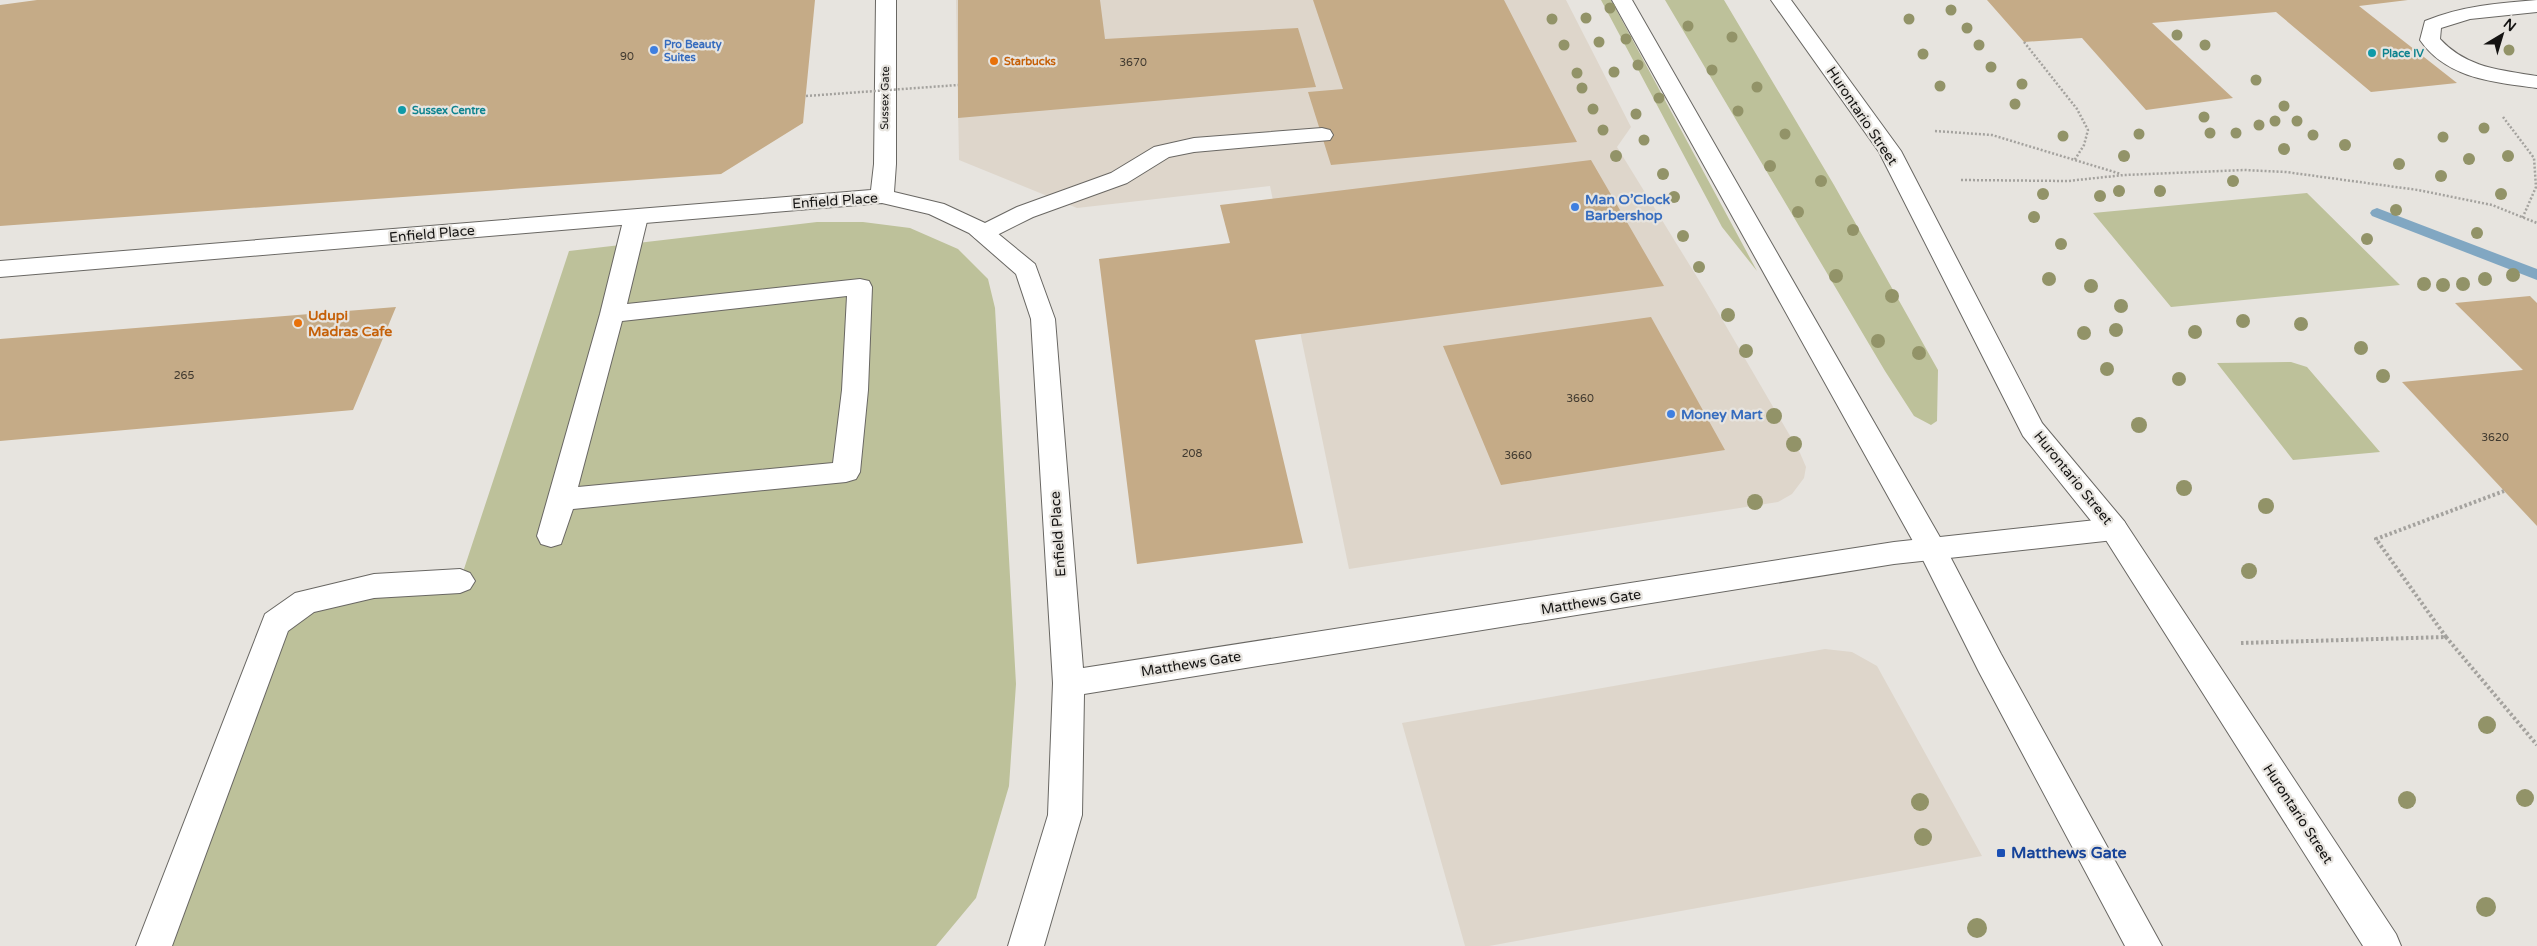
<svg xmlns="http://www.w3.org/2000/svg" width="2537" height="946" font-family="'Varela Round',sans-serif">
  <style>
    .built { fill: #ded6cb }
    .green { fill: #bdc19a }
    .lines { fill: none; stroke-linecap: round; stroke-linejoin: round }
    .stream { fill: #81a7c2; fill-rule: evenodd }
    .building { fill: #c5ab87 }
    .lane-casing { stroke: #696763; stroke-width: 2 }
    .street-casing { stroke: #696763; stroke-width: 2 }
    .primary-casing { stroke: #696763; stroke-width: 2 }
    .path-far1 { stroke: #a4a29e; stroke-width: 2.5; stroke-dasharray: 2 2; stroke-linecap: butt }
    .path { stroke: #a4a29e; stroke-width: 4; stroke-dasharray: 2.5 2.5; stroke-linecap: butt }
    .lane { fill: #fff; fill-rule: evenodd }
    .street { fill: #fff; fill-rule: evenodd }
    .primary { fill: #fff; fill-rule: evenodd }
    .path-bridge { stroke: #a4a29e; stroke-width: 2.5; stroke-dasharray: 2 2; stroke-linecap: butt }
    .tree { fill: #929368 }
    .shop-dot { fill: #3f7fe0; stroke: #e7e4df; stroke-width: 2 }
    .culture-dot { fill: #0f9aa8; stroke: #e7e4df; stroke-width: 2 }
    .food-dot { fill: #e8710a; stroke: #e7e4df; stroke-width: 2 }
    .transit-dot { fill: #1a4fb4; stroke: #e7e4df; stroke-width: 2 }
    .labels { text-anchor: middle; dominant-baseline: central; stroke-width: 4.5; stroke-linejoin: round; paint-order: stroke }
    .far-shop-label { font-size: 11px; font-weight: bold; fill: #366cbe; stroke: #e7e4df; text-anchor: start }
    .far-culture-label { font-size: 11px; font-weight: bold; fill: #0d838f; stroke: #e7e4df; text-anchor: start }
    .number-label { font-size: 11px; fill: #40392f }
    .far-food-label { font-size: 11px; font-weight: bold; fill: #c56008; stroke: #e7e4df; text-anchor: start }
    .far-street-label { font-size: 11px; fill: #141312; stroke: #e7e4df }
    .street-label { font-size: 14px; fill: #141312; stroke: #e7e4df }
    .shop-label { font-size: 14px; font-weight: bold; fill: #366cbe; stroke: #e7e4df; text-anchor: start }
    .food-label { font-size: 14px; font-weight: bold; fill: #c56008; stroke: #e7e4df; text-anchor: start }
    .near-transit-label { font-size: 16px; font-weight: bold; fill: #164399; stroke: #e7e4df; text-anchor: start }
  </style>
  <rect width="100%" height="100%" fill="#e7e4df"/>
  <path class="built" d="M 956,0 L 1566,0 L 1631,127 L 1617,147 L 1705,290 L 1800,453 L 1806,467 L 1804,478 L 1792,494 L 1778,502 L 1349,569 L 1270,186 L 1077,208 L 959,160 Z
    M 1825,649 L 1852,652 L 1877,666 L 1982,856 L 1489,946 L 1465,946 L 1402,723 Z"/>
  <path class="green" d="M 1601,0 L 1611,0 L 1757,271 L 1722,227 Z
    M 1665,0 L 1724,0 L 1834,185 L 1938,370 L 1937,421 L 1931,425 L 1914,416 L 1885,371 Z
    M 2307,193 L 2400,285 L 2171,307 L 2093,213 Z
    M 817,222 L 863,222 L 910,228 L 958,249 L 988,279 L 995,308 L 1016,684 L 1009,786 L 976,898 L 936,946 L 136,946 L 282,602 L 463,572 L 569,251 Z
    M 2291,362 L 2307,367 L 2380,452 L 2293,460 L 2217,363 Z"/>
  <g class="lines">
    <path class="stream" d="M 2377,208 L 2537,269 L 2537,280 L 2372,216 L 2370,213 L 2372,210 Z"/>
  </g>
  <path class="building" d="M 37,0 L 815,0 L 803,123 L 721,174 L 0,226 L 0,5 Z
    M 958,0 L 1100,0 L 1105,39 L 1298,28 L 1316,87 L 958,118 Z
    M 1313,0 L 1504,0 L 1577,142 L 1331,165 L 1308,92 L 1343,89 Z
    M 1987,0 L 2408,0 L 2359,6 L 2457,83 L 2371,92 L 2276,12 L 2152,23 L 2233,98 L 2146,110 L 2082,38 L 2024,42 Z
    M 1591,160 L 1664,286 L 1255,340 L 1303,543 L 1137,564 L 1099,259 L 1230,243 L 1220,205 Z
    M 2530,296 L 2537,303 L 2537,526 L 2402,382 L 2523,370 L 2455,303 Z
    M 396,307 L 353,410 L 0,441 L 0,339 Z
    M 1651,317 L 1725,450 L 1501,485 L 1443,346 Z"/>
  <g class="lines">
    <defs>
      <path id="lane" d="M 2537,0 L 2537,12 L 2470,19 L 2441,28 L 2440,39 C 2467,68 2500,70 2537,76 L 2537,88 C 2494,82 2447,79 2420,40 L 2425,21 C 2461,6 2499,3 2537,0 Z
        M 1322,128 L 1330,130 L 1333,135 L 1330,140 L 1194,152 L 1169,157 L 1127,183 L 1033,217 L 991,238 L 983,240 L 975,238 L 971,233 L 975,228 L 1017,207 L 1111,173 L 1154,147 L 1194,138 Z
        M 636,210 L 644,212 L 648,217 L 627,304 L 860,279 L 869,281 L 872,287 L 868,390 L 860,472 L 856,479 L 846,482 L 573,509 L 561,544 L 551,547 L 541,544 L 537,536 L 600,314 L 624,217 L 628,212 ZM 847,296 L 842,390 L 833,463 L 578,487 L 622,321 Z
        M 460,569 L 470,573 L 475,581 L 470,589 L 460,593 L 374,598 L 314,612 L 288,631 L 172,946 L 136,946 L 265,614 L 295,593 L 374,574 Z"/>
      <path id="street" d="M 876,0 L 896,0 L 896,164 L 894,192 L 944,204 L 985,223 L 1035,264 L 1055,319 L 1083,668 L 1894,542 L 2114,518 L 2124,521 L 2128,529 L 2124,537 L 2114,540 L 1894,564 L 1084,694 L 1082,815 L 1044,946 L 1008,946 L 1048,815 L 1053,683 L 1031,319 L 1016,274 L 969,233 L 929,214 L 882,203 L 0,277 L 0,261 L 871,190 L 874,164 Z"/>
      <path id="primary" d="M 1612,0 L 1632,0 L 1941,539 L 2001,654 L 2162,946 L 2125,946 L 1979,672 L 1919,552 Z
        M 1771,0 L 1791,0 L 1901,151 L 2042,423 L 2124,521 L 2396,934 L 2401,946 L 2363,946 L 2104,537 L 2023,436 L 1879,152 Z"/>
    </defs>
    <use href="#lane" class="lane-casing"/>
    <use href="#street" class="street-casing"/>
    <use href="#primary" class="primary-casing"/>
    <path class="path-far1" d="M 2024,42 L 2077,109 L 2088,130 L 2084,145 L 2074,161
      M 2503,117 L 2534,158 L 2536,187 L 2522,219
      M 1935,131 L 1992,135 L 2121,174
      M 1961,180 L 2068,181 L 2124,175 L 2244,170 L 2286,172 L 2418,190 L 2492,205 L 2537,223"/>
    <path class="path" d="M 2446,637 L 2537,745
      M 2241,643 L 2446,637 L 2376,539 L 2504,491"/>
    <use href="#lane" class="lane"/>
    <use href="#street" class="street"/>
    <use href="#primary" class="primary"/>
    <path class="path-bridge" d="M 806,96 L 958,85"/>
  </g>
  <g class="tree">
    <circle cx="1610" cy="8" r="5.5"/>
    <circle cx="1951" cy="10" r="5.5"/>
    <circle cx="1586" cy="18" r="5.5"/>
    <circle cx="1552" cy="19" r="5.5"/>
    <circle cx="1909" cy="19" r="5.5"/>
    <circle cx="1688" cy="26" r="5.5"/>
    <circle cx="1967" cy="28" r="5.5"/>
    <circle cx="2177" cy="35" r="5.5"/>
    <circle cx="1732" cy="37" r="5.5"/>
    <circle cx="1626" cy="39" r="5.5"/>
    <circle cx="1599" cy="42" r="5.5"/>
    <circle cx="1564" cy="45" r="5.5"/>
    <circle cx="1979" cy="45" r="5.5"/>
    <circle cx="2205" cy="45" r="5.5"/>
    <circle cx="2509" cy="50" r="5.5"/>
    <circle cx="1923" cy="54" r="5.5"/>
    <circle cx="1638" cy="65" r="5.5"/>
    <circle cx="1991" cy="67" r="5.5"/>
    <circle cx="1712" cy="70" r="5.5"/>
    <circle cx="1614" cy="72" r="5.5"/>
    <circle cx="1577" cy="73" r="5.5"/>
    <circle cx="2256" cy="80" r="5.5"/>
    <circle cx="2022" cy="84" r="5.5"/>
    <circle cx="1940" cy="86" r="5.5"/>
    <circle cx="1757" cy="87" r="5.5"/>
    <circle cx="1582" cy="88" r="5.5"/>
    <circle cx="1659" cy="98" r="5.5"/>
    <circle cx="2015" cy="104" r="5.5"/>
    <circle cx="2284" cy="106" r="5.5"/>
    <circle cx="1593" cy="109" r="5.5"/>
    <circle cx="1738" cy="111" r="5.5"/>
    <circle cx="1636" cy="114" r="5.5"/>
    <circle cx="2204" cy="117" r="5.5"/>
    <circle cx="2275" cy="121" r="5.5"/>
    <circle cx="2297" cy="121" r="5.5"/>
    <circle cx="2259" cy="125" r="5.5"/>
    <circle cx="2484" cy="128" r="5.5"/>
    <circle cx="1603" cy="130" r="5.5"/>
    <circle cx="2210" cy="133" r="5.5"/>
    <circle cx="2236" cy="133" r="5.5"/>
    <circle cx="1785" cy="134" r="5.5"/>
    <circle cx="2139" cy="134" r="5.5"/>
    <circle cx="2313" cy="135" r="5.5"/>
    <circle cx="2063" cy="136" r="5.5"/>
    <circle cx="2443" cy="137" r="5.5"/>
    <circle cx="1644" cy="140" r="5.5"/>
    <circle cx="2345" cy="145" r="6"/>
    <circle cx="2284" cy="149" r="6"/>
    <circle cx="1616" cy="156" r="6"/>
    <circle cx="2124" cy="156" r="6"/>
    <circle cx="2508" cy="156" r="6"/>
    <circle cx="2469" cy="159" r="6"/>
    <circle cx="2399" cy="164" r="6"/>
    <circle cx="1770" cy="166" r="6"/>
    <circle cx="1663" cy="174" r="6"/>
    <circle cx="2441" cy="176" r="6"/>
    <circle cx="1821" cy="181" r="6"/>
    <circle cx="2233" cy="181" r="6"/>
    <circle cx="2119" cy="191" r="6"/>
    <circle cx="2160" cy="191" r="6"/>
    <circle cx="2043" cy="194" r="6"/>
    <circle cx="2501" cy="194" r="6"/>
    <circle cx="2100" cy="196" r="6"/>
    <circle cx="1674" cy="197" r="6"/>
    <circle cx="2396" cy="210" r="6"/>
    <circle cx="1798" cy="212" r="6"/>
    <circle cx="2034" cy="217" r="6"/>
    <circle cx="1853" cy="230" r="6"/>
    <circle cx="2477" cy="233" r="6"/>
    <circle cx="1683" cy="236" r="6"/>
    <circle cx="2367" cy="239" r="6"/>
    <circle cx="2061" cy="244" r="6"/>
    <circle cx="1699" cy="267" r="6"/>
    <circle cx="2513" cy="275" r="7"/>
    <circle cx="1836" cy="276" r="7"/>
    <circle cx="2049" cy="279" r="7"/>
    <circle cx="2485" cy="279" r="7"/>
    <circle cx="2424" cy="284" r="7"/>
    <circle cx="2463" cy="284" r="7"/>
    <circle cx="2443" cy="285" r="7"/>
    <circle cx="2091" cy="286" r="7"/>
    <circle cx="1892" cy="296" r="7"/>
    <circle cx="2121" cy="306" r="7"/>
    <circle cx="1728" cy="315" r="7"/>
    <circle cx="2243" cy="321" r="7"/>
    <circle cx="2301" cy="324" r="7"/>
    <circle cx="2116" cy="330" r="7"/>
    <circle cx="2195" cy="332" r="7"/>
    <circle cx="2084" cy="333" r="7"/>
    <circle cx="1878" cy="341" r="7"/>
    <circle cx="2361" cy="348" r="7"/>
    <circle cx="1746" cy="351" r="7"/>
    <circle cx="1919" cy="353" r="7"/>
    <circle cx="2107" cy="369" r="7"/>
    <circle cx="2383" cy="376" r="7"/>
    <circle cx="2179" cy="379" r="7"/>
    <circle cx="1774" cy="416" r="8"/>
    <circle cx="2139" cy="425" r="8"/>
    <circle cx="1794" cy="444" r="8"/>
    <circle cx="2184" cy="488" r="8"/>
    <circle cx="1755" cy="502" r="8"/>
    <circle cx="2266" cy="506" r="8"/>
    <circle cx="2249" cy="571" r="8"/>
    <circle cx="2487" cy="725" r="9"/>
    <circle cx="2525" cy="798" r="9"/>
    <circle cx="2407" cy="800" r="9"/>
    <circle cx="1920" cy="802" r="9"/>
    <circle cx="1923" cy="837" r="9"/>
    <circle cx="2486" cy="907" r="10"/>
    <circle cx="1977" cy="928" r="10"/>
  </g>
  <g class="shop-dot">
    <circle cx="654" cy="50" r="5"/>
    <circle cx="1575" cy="207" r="5"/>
    <circle cx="1671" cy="414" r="5"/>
  </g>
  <g class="culture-dot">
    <circle cx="2372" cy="53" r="5"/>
    <circle cx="402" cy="110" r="5"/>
  </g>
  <g class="food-dot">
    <circle cx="994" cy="61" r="5"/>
    <circle cx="298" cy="323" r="5"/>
  </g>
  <rect class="transit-dot" x="1996" y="848" width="10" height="10" rx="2.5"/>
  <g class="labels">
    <g class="far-shop-label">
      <text x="664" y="44">Pro Beauty<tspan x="664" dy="13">Suites</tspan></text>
    </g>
    <g class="far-culture-label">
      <text x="2382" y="53">Place IV</text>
      <text x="412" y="110">Sussex Centre</text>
    </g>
    <g class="number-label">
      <text x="627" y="56">90</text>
      <text x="1133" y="62">3670</text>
      <text x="184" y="375">265</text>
      <text x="1580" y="398">3660</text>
      <text x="2495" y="437">3620</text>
      <text x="1192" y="453">208</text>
      <text x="1518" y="455">3660</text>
    </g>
    <g class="far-food-label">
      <text x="1004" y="61">Starbucks</text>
    </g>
    <g class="far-street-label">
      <text transform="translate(885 98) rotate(-89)">Sussex Gate</text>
    </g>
    <g class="street-label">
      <text transform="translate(1862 116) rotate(56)">Hurontario Street</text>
      <text transform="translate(835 201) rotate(-4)">Enfield Place</text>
      <text transform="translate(432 234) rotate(-5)">Enfield Place</text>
      <text transform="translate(2073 478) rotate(51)">Hurontario Street</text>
      <text transform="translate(1058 534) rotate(-94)">Enfield Place</text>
      <text transform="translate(1591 602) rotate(-9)">Matthews Gate</text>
      <text transform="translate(1191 664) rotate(-9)">Matthews Gate</text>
      <text transform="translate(2298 814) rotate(57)">Hurontario Street</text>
    </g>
    <g class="shop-label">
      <text x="1585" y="199">Man O’Clock<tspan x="1585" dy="16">Barbershop</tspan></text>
      <text x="1681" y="414">Money Mart</text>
    </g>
    <g class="food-label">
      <text x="308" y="315">Udupi<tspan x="308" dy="16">Madras Cafe</tspan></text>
    </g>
    <g class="near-transit-label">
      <text x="2011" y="853">Matthews Gate</text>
    </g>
  </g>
  <g transform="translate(2502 35) rotate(38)" stroke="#e7e4df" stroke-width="4" paint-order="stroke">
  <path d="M0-4L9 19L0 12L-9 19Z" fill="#141312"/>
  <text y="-8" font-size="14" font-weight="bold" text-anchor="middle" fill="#141312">N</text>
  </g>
</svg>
